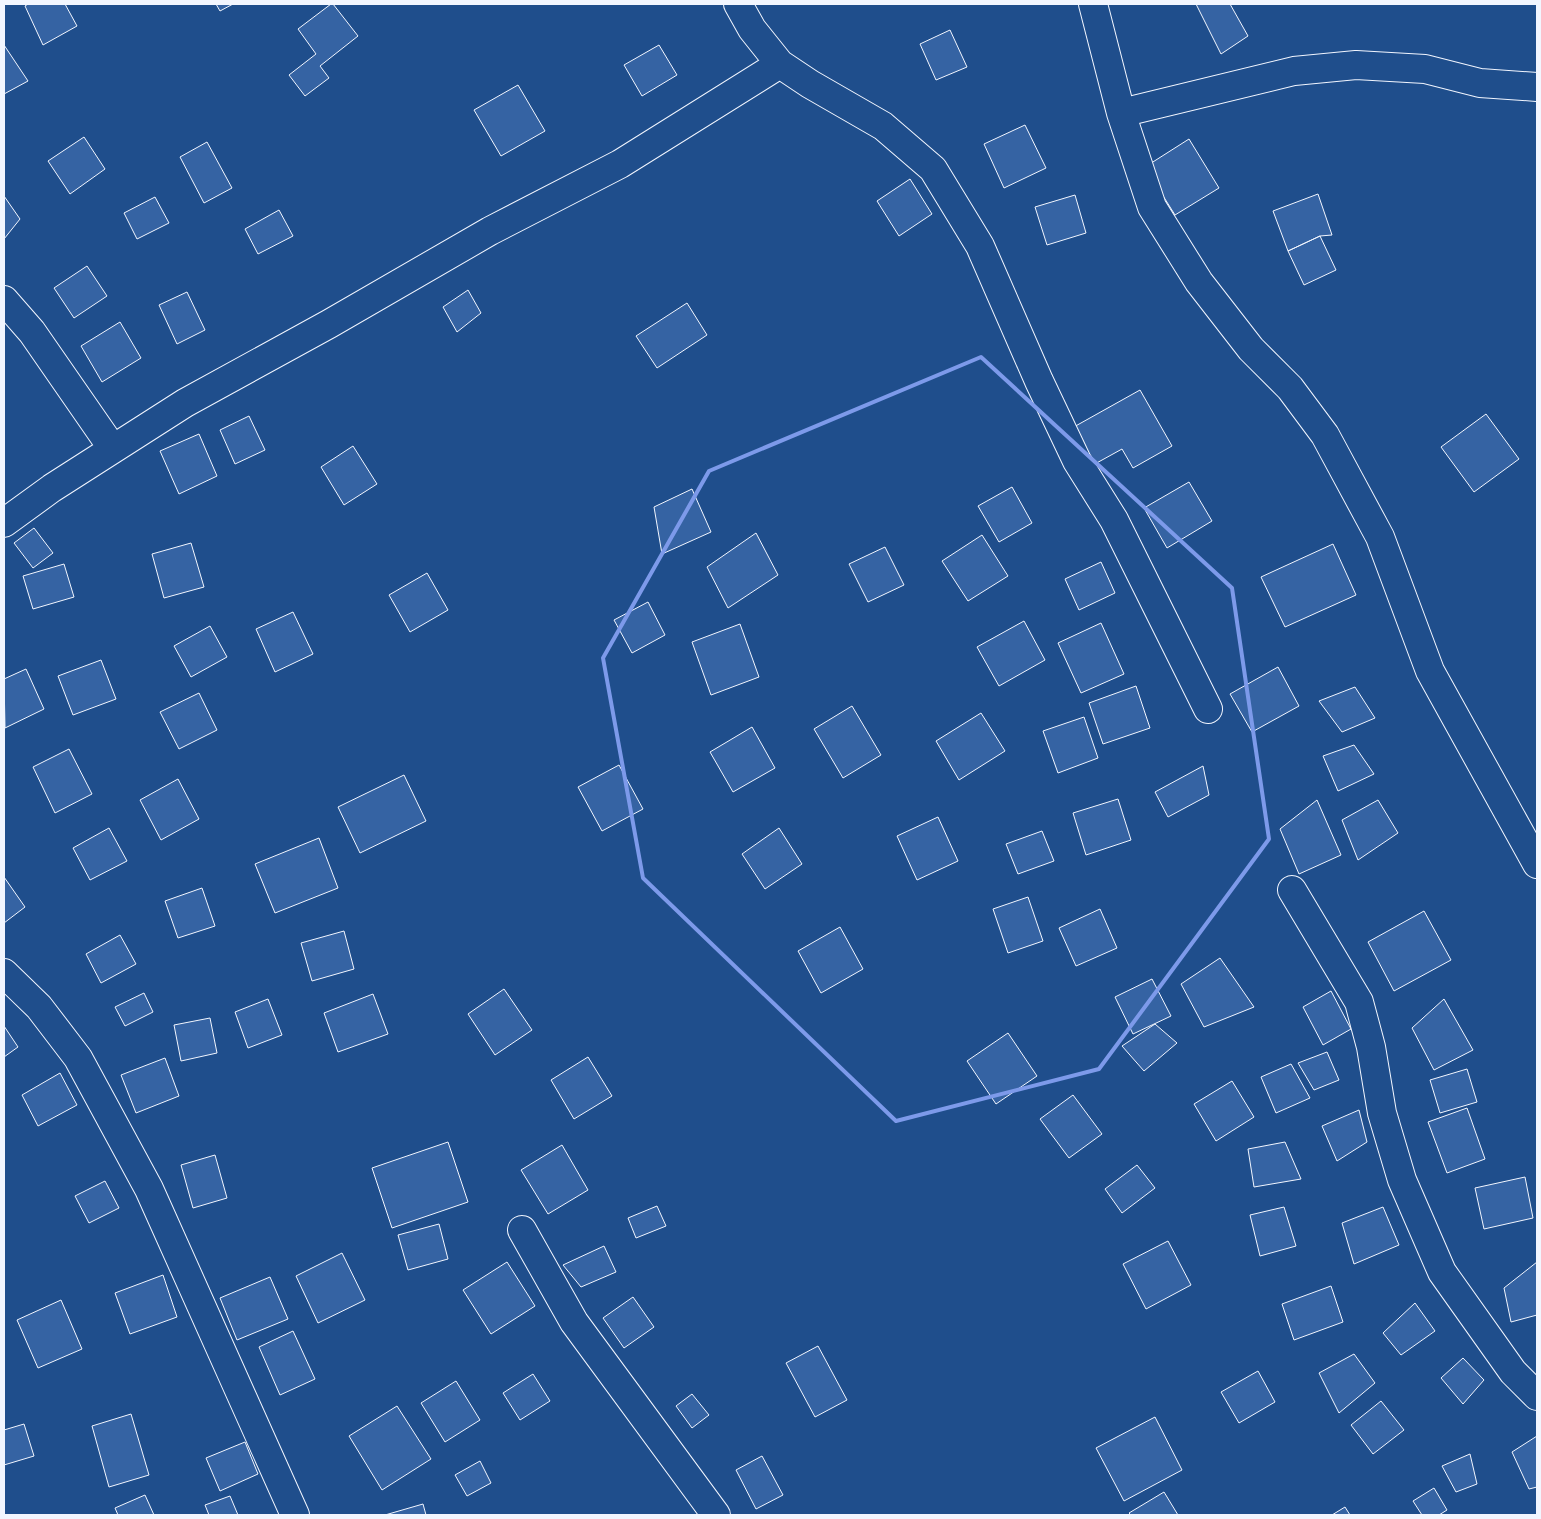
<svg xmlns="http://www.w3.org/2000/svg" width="1541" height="1519" font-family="Rubik,sans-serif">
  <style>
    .building { fill: #3563a3; stroke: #f2f6ff }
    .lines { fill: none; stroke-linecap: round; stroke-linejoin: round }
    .minor-casing { stroke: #f2f6ff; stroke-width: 30 }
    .minor { stroke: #1f4e8c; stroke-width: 28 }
    .marked { fill: none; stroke: #7d9aea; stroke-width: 4; stroke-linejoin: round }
  </style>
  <rect width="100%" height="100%" fill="#1f4e8c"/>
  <path class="building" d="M 28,4 L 65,4 L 77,26 L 43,45 L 25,6 Z
    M 216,4 L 233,4 L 220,11 Z
    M 331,4 L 333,4 L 358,36 L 320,66 L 329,78 L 305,96 L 289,75 L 316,54 L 298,29 Z
    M 1196,4 L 1230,4 L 1248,36 L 1221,54 Z
    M 950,30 L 967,67 L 936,80 L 920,44 Z
    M 4,45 L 28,81 L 4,94 Z
    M 659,45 L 677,75 L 642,96 L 624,65 Z
    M 518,85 L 545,131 L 501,156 L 474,110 Z
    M 1025,125 L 1046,168 L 1004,188 L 984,144 Z
    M 84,137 L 105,169 L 70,194 L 48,161 Z
    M 1189,139 L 1219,188 L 1175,215 L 1145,167 Z
    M 207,142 L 232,188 L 204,203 L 180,157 Z
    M 910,179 L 932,214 L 899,236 L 877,201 Z
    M 1318,194 L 1332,235 L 1320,236 L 1288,251 L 1273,211 Z
    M 1075,195 L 1086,233 L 1047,245 L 1035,207 Z
    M 4,196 L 20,219 L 4,239 Z
    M 155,197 L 169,223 L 137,239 L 124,213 Z
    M 279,210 L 293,236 L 258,254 L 245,229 Z
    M 1320,236 L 1336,270 L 1304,285 L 1288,251 Z
    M 87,266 L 107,296 L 74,318 L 54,288 Z
    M 468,290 L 481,313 L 457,332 L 443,307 Z
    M 187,292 L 205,330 L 177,344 L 159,305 Z
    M 687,303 L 707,335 L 657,368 L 636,336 Z
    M 120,322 L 141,358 L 102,382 L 81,346 Z
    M 1140,390 L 1172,446 L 1133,468 L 1122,449 L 1093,465 L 1072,428 Z
    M 1486,414 L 1519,459 L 1474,492 L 1441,447 Z
    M 249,416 L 265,450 L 235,464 L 220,430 Z
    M 199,434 L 217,476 L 179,494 L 160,451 Z
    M 353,446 L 377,484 L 344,505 L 321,467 Z
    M 1189,482 L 1212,521 L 1167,548 L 1144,508 Z
    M 1012,487 L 1032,523 L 999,542 L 978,506 Z
    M 692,489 L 711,532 L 662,554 L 654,507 Z
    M 34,528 L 53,553 L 33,568 L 14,543 Z
    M 756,533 L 778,575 L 728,608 L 707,567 Z
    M 982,535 L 1008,576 L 968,601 L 942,561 Z
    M 191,543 L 204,587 L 164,598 L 152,554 Z
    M 1333,544 L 1356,595 L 1285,627 L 1261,577 Z
    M 885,547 L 904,585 L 868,602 L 849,564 Z
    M 1101,562 L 1115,593 L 1079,610 L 1065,579 Z
    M 64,564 L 74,597 L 33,609 L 23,576 Z
    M 427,573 L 448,610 L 410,632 L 389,595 Z
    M 648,602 L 665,635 L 632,653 L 614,620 Z
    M 293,612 L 313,654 L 275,672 L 256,629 Z
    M 1024,621 L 1045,660 L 999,686 L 977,647 Z
    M 1101,623 L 1124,674 L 1081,693 L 1058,643 Z
    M 740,624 L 759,677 L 711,695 L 692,642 Z
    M 210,626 L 227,657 L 191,677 L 174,646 Z
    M 101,660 L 116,699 L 73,715 L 58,676 Z
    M 1278,667 L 1299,706 L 1252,732 L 1230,694 Z
    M 26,669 L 44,709 L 5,728 L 4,679 Z
    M 1136,686 L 1150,728 L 1103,744 L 1089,703 Z
    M 1355,687 L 1375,718 L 1342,732 L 1319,701 Z
    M 199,693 L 217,730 L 179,749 L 160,712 Z
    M 852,706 L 881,755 L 843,778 L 814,729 Z
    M 981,713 L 1005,751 L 959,780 L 936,741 Z
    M 1084,717 L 1098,758 L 1058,773 L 1043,731 Z
    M 752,727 L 775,768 L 733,792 L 710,752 Z
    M 1354,745 L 1374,774 L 1338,791 L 1323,756 Z
    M 69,749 L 92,794 L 55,813 L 33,767 Z
    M 619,765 L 643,809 L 602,831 L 578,787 Z
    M 1203,766 L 1209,795 L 1168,817 L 1155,792 Z
    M 404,775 L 426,821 L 360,853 L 338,807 Z
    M 178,779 L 199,819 L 161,840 L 140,800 Z
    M 1118,799 L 1131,840 L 1086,855 L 1073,813 Z
    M 1317,800 L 1341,855 L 1299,874 L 1280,829 Z
    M 1378,800 L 1398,833 L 1358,860 L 1342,820 Z
    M 938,817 L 958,861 L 917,880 L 897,836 Z
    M 109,828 L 127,861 L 90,880 L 73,848 Z
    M 779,828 L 802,864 L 765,889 L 742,854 Z
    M 1042,831 L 1054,861 L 1018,874 L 1006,844 Z
    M 319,838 L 338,888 L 275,913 L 255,864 Z
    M 4,877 L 25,907 L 4,923 Z
    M 202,888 L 215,926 L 178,938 L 165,901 Z
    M 1028,897 L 1043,941 L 1008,953 L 993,909 Z
    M 1100,909 L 1117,948 L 1076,966 L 1059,928 Z
    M 1424,911 L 1451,960 L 1394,991 L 1368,942 Z
    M 840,927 L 863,969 L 821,993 L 798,951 Z
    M 344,931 L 354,969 L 312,981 L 301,943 Z
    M 120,935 L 136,964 L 101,983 L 86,954 Z
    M 1220,958 L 1254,1007 L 1204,1027 L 1181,984 Z
    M 1152,979 L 1171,1016 L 1133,1034 L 1115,997 Z
    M 504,989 L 532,1030 L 495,1055 L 468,1014 Z
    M 1331,991 L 1351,1029 L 1323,1045 L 1303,1007 Z
    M 144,993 L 153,1012 L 125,1026 L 115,1007 Z
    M 373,994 L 388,1034 L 338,1052 L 324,1013 Z
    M 268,999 L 282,1035 L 248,1048 L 235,1012 Z
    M 1444,999 L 1473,1050 L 1434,1070 L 1412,1028 Z
    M 210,1018 L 217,1053 L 181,1061 L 174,1025 Z
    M 1155,1024 L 1177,1043 L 1144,1071 L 1122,1046 Z
    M 4,1026 L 18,1047 L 4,1057 Z
    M 1008,1033 L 1037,1076 L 996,1104 L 967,1061 Z
    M 1327,1052 L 1339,1080 L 1314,1090 L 1298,1063 Z
    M 588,1057 L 612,1096 L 574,1119 L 551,1080 Z
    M 165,1058 L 179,1096 L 136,1113 L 121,1075 Z
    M 1291,1064 L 1310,1098 L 1276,1113 L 1261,1077 Z
    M 1467,1069 L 1477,1102 L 1440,1113 L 1430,1080 Z
    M 60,1073 L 77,1105 L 38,1126 L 22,1095 Z
    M 1232,1081 L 1254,1117 L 1216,1141 L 1194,1104 Z
    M 1073,1095 L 1102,1134 L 1069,1158 L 1040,1119 Z
    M 1467,1108 L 1485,1159 L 1447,1173 L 1428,1122 Z
    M 1359,1110 L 1367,1142 L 1337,1161 L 1322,1126 Z
    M 448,1142 L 468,1202 L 392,1228 L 372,1168 Z
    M 1285,1142 L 1301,1179 L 1254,1187 L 1248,1149 Z
    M 562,1145 L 588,1190 L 548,1214 L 521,1170 Z
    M 215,1155 L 227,1198 L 193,1208 L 181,1165 Z
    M 1137,1165 L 1155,1188 L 1122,1213 L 1105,1189 Z
    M 1525,1177 L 1533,1218 L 1484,1229 L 1475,1188 Z
    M 105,1181 L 119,1208 L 89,1223 L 75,1196 Z
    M 657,1206 L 666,1226 L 636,1238 L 628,1218 Z
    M 1284,1207 L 1296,1246 L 1260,1256 L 1250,1215 Z
    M 1383,1207 L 1399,1245 L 1354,1264 L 1342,1223 Z
    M 439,1224 L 448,1259 L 408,1270 L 398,1235 Z
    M 1168,1241 L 1191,1285 L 1146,1309 L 1123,1264 Z
    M 604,1246 L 616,1272 L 581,1287 L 563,1265 Z
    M 342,1253 L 365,1300 L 318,1323 L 296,1276 Z
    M 507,1262 L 535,1306 L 491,1334 L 463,1290 Z
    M 1537,1262 L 1537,1315 L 1511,1322 L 1504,1288 Z
    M 163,1275 L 177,1317 L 130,1334 L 115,1293 Z
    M 270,1277 L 288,1319 L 237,1340 L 220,1298 Z
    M 1331,1286 L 1343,1322 L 1294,1340 L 1282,1304 Z
    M 633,1297 L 654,1327 L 624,1348 L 603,1318 Z
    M 61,1300 L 82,1349 L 38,1368 L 17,1320 Z
    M 1415,1303 L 1435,1331 L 1401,1355 L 1383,1333 Z
    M 293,1331 L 315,1379 L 280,1395 L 259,1347 Z
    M 818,1346 L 847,1400 L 815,1417 L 786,1363 Z
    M 1354,1354 L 1375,1383 L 1339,1413 L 1319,1373 Z
    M 1463,1358 L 1484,1380 L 1463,1404 L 1441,1378 Z
    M 1258,1371 L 1275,1402 L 1239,1423 L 1221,1392 Z
    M 533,1374 L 550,1401 L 520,1420 L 503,1393 Z
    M 456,1381 L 480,1420 L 445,1442 L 421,1403 Z
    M 692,1394 L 709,1415 L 692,1428 L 676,1406 Z
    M 1381,1401 L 1404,1430 L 1373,1454 L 1351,1425 Z
    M 397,1406 L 431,1459 L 382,1490 L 349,1436 Z
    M 131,1414 L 149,1475 L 109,1487 L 92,1426 Z
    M 1155,1417 L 1182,1470 L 1124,1501 L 1096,1448 Z
    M 24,1424 L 34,1456 L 4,1465 L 4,1430 Z
    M 1537,1436 L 1537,1487 L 1529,1489 L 1512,1452 Z
    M 245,1442 L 258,1474 L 220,1491 L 206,1458 Z
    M 1470,1454 L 1477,1484 L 1456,1492 L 1442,1466 Z
    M 762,1456 L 783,1495 L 756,1509 L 736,1470 Z
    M 480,1461 L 491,1483 L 467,1496 L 455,1475 Z
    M 1434,1488 L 1447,1510 L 1439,1515 L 1422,1515 L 1413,1501 Z
    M 1164,1492 L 1178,1515 L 1131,1515 L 1129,1513 Z
    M 145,1495 L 154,1515 L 118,1515 L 115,1508 Z
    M 230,1496 L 238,1515 L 209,1515 L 205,1505 Z
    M 423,1504 L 426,1515 L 385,1515 Z
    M 1345,1507 L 1350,1515 L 1332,1515 Z"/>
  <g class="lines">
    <defs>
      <path id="minor" d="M 738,4 L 752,29 L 780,64 L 810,84 L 883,126 L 933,169 L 980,246 L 1039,381 L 1077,461 L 1114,520 L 1208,709
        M 1093,4 L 1121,113 L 1152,207 L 1199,282 L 1251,349 L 1290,388 L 1325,435 L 1380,537 L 1430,671 L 1537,864
        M 1121,113 L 1294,71 L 1356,65 L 1425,69 L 1480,83 L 1537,87
        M 4,300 L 32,332 L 113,449
        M 4,523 L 52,488 L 185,403 L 329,324 L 490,231 L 620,164 L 780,64
        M 1292,890 L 1359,1002 L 1371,1047 L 1382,1113 L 1402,1180 L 1442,1272 L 1513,1372 L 1537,1396
        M 4,973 L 39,1007 L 78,1058 L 149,1189 L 295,1515
        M 522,1230 L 574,1322 L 716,1515"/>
    </defs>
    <use href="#minor" class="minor-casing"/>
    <use href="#minor" class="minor"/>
  </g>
  <path class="marked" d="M 981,357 L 1232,588 L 1269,839 L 1099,1069 L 896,1121 L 643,878 L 603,658 L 709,471 Z"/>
  <rect width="1541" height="1519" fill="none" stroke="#f2f6ff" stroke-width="10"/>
</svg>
